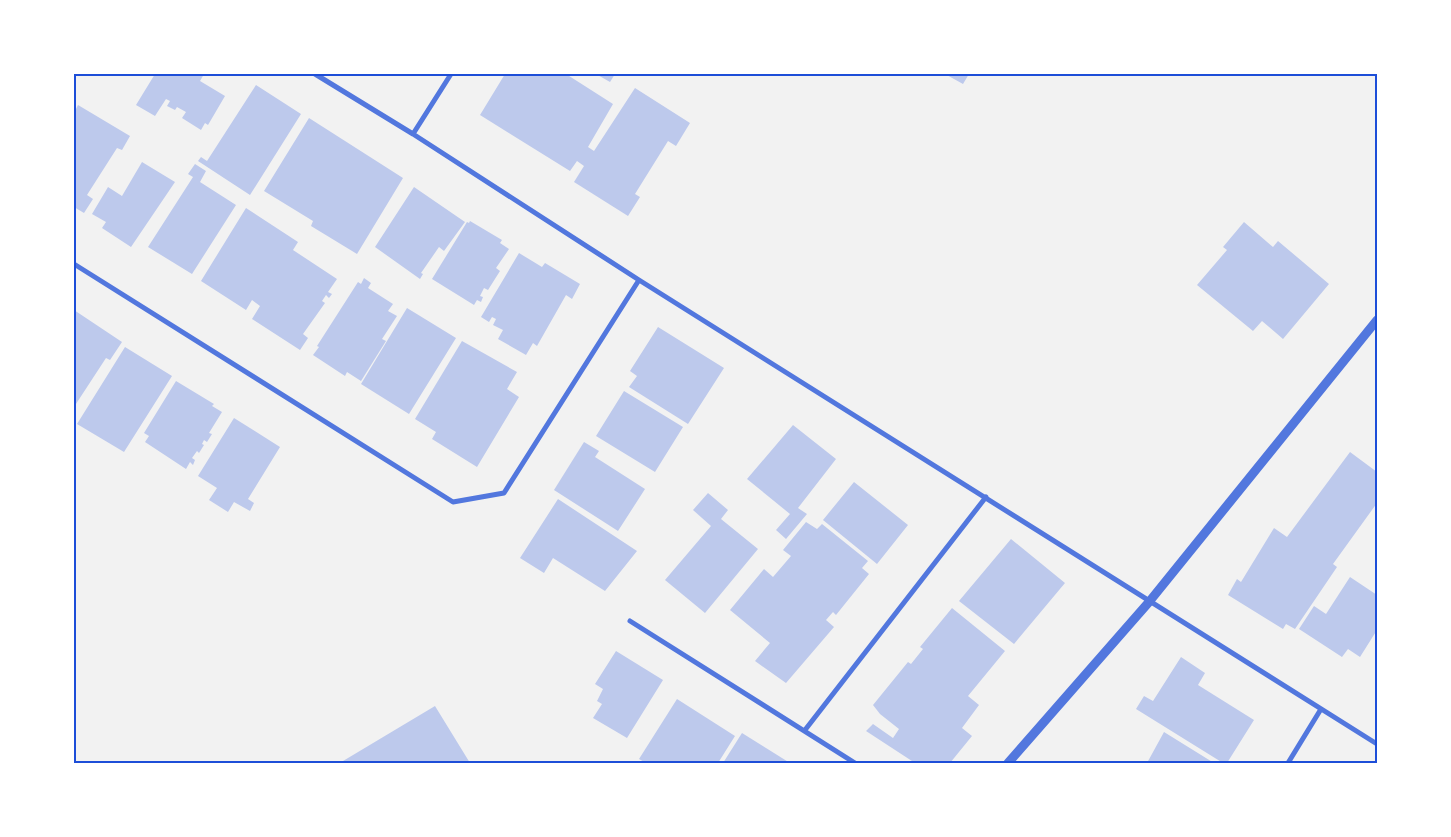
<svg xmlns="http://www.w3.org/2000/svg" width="1451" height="837" font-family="Lora,serif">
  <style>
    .building { fill: #bdc9ec }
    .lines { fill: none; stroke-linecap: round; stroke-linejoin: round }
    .minor { stroke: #5277de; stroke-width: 5 }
    .tertiary { stroke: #5277de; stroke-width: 9 }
    .neatline { fill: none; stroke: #1d4ed8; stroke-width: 2 }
  </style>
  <rect width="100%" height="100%" fill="#f2f2f2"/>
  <path class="building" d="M 155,74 L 204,74 L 200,81 L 225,96 L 208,125 L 205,123 L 201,130 L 182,118 L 186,112 L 177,107 L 175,110 L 167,106 L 170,101 L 166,99 L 155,116 L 136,105 Z
    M 505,74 L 566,74 L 613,104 L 588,147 L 594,151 L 635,88 L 690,123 L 676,146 L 668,141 L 635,194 L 640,197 L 628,216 L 574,182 L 584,166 L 577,161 L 570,171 L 480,115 Z
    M 596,74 L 615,74 L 610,82 Z
    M 945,74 L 969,74 L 963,84 Z
    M 256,85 L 301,114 L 250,195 L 198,161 L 201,157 L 207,161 Z
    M 78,105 L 130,136 L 122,150 L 117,148 L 87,195 L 93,199 L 84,213 L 74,207 L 74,113 Z
    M 309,118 L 403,178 L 357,254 L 311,226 L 313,221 L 264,191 Z
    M 142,162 L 175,182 L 131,247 L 102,228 L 106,222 L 92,214 L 108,187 L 122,196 Z
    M 195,164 L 206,171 L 200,182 L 236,205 L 192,274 L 148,247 L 193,177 L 188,174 Z
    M 414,187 L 465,222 L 444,251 L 439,247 L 421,273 L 423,274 L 420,279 L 375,247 Z
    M 246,208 L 298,242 L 293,250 L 337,279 L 328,292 L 332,294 L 329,298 L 326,295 L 322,301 L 325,303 L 303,334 L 308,338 L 300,350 L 252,319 L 260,306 L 252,300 L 246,310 L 201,281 Z
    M 470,221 L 502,240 L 500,243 L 509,249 L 496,268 L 500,271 L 488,290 L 484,288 L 480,296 L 483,297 L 481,302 L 477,300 L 474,305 L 432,279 L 467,222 L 469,223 Z
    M 1244,222 L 1273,247 L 1278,241 L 1329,284 L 1283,339 L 1262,321 L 1253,331 L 1197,285 L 1227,250 L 1223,247 Z
    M 519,253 L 542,267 L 545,263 L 580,284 L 572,299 L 566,295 L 537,346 L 533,343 L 526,355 L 498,339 L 503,330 L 493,325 L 496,319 L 492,317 L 489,322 L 481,317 Z
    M 364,278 L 371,283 L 368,288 L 393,304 L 388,311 L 397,316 L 382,339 L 386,341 L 361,381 L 347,372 L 345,376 L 313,355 L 319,347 L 317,346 L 358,282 L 361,284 Z
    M 407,308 L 456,338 L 409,414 L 361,384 Z
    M 74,310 L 122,342 L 110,360 L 106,358 L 74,407 Z
    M 658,327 L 724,368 L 688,424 L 629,387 L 637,376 L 630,371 Z
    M 462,341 L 517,372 L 507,389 L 519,397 L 477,467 L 432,439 L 436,432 L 415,419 Z
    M 125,347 L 172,376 L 124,452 L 77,424 Z
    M 176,381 L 214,404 L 212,406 L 222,412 L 209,433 L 212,434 L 207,442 L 204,440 L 202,444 L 204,445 L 199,453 L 197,451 L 192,458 L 195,460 L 193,465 L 190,462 L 186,469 L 145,442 L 149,436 L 144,433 Z
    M 624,391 L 683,427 L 655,472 L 596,436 Z
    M 234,418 L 280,447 L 248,499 L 254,503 L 250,511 L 234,502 L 228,512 L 209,500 L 217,488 L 198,476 Z
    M 793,425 L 836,459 L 798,508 L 807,514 L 786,539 L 776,530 L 790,514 L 747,479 Z
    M 584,442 L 599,451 L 595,457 L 645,489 L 618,531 L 554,490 Z
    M 1350,452 L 1377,472 L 1377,503 L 1333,564 L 1337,567 L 1295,629 L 1286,624 L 1283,629 L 1228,595 L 1237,579 L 1241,582 L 1274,528 L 1287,537 Z
    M 854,482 L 908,525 L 877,564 L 823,520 Z
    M 708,493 L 728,510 L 721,519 L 758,549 L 705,613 L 665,580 L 711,526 L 693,510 Z
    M 558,499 L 637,551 L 605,591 L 553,558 L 544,573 L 520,558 Z
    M 806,522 L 817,529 L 822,524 L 868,561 L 862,568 L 869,574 L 836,615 L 833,612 L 826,620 L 834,627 L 786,683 L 755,661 L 770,643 L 730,610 L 764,569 L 773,577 L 791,556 L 783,550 Z
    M 1011,539 L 1065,583 L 1014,644 L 959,601 Z
    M 1350,577 L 1377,595 L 1377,630 L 1360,657 L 1348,649 L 1342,657 L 1299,629 L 1314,606 L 1326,614 Z
    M 952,608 L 1005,651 L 968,696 L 979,705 L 962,728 L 972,736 L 950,763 L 915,763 L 866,731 L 873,724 L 893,738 L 899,729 L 880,714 L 873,705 L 908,662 L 911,664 L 923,649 L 920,647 Z
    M 616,651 L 663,680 L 627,738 L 593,718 L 602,704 L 597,701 L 603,689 L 595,684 Z
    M 1181,657 L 1205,673 L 1198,685 L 1254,720 L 1227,763 L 1223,763 L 1136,709 L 1144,696 L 1153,701 Z
    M 677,699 L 735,736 L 718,763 L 646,763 L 639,759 Z
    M 435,706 L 470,763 L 344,763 L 343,761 Z
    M 1164,732 L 1214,763 L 1147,763 Z
    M 742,733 L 790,763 L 723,763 Z"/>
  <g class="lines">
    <path class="minor" d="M 315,74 L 413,134 L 639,280 L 1377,744
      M 413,134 L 451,74
      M 74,264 L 453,502 L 504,493 L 639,280
      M 630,621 L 855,763
      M 805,730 L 986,497
      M 1288,763 L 1321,709"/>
    <path class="tertiary" d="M 1008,763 L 1149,602 L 1377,320"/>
  </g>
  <rect width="1451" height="837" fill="none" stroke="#ffffff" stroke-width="150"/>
  <rect x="75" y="75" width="1301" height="687" class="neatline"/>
</svg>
